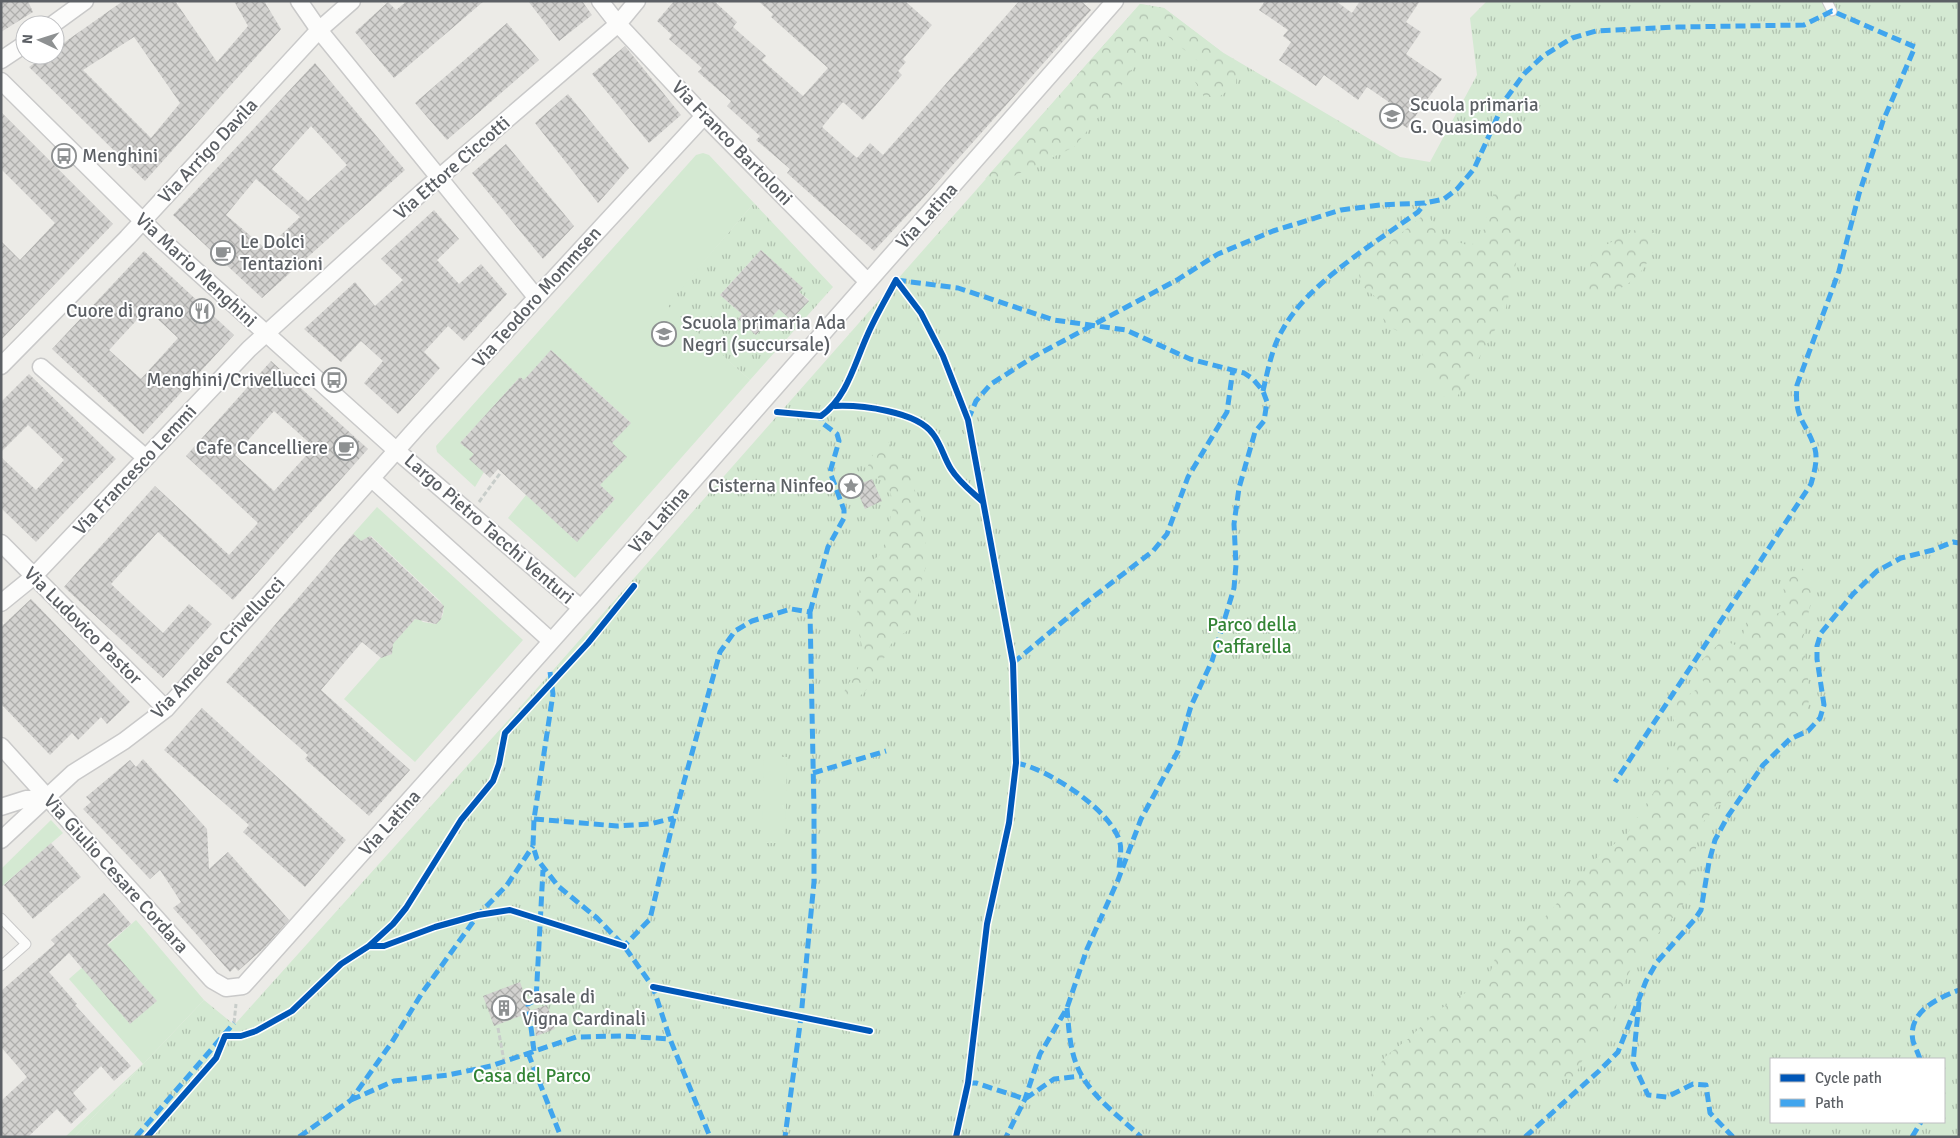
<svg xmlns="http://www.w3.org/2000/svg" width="1960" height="1138" font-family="Signika,sans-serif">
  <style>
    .grass { fill: url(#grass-tufts); fill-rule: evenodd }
    .forest { fill: url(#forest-crowns) }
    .garden { fill: #d4e9d2 }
    .building { fill: url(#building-cross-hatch); fill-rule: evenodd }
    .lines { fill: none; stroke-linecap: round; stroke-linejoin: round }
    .lane-casing { stroke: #c9c9c9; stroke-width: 11 }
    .street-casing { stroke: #c9c9c9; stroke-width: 19 }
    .path { stroke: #c8cdca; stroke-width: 3; stroke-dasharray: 5 2.5; stroke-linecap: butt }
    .lane { stroke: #fcfcfb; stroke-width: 9 }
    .street { stroke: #fcfcfb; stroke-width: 16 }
    .quiet { stroke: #40a5ee; stroke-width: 5; stroke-dasharray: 10 5; stroke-linecap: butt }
    .cycleway-casing { stroke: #fff; stroke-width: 9 }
    .cycleway { stroke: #0057b8; stroke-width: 6 }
    .labels { text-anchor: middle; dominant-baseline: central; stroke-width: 4; stroke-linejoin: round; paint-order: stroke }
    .poi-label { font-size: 19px; fill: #5c6065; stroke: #fff; text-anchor: start }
    .street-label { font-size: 19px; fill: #5c6065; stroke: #fff }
    .park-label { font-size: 19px; fill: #338435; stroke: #fff }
  </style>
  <defs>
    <pattern id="grass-tufts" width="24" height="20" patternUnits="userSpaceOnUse" patternTransform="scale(1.25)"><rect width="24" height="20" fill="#d4e9d2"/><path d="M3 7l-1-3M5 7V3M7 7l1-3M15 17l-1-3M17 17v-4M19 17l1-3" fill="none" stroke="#afc0ae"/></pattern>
    <pattern id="forest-crowns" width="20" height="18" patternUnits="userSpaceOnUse" patternTransform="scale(1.25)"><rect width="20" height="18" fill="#d4e9d2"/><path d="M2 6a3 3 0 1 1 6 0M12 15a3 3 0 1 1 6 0" fill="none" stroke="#afc0ae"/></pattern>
    <pattern id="building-cross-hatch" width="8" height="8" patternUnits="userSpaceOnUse" patternTransform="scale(1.25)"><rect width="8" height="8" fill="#d3d2d0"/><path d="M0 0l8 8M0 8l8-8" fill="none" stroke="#aeaeac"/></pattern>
  </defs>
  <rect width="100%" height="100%" fill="#ecebe7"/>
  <path class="grass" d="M 1487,1 L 1959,1 L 1959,1137 L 74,1137 L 204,1000 L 232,1023 L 236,1023 L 547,677 L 1140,4 L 1164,8 L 1222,52 L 1400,157 L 1430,162 L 1477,75 L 1470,18 ZM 1771,1059 L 1944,1059 L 1944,1122 L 1771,1122 Z
    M 754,203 L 833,287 L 750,380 L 666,305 ZM 761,250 L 802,288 L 799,292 L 809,300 L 791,320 L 779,309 L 756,335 L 738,319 L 742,314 L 720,295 Z"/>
  <path class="forest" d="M 1140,4 L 1164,8 L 1222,52 L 1237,69 L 1236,84 L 1219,97 L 1204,97 L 1194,80 L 1204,66 L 1159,29 L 1109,104 L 1074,147 L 1012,177 L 985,179 Z
    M 1496,188 L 1520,192 L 1520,245 L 1505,312 L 1457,397 L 1442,396 L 1425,371 L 1421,342 L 1385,325 L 1378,299 L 1361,285 L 1358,268 L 1426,213 L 1444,238 L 1471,246 L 1485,228 L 1488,207 Z
    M 1641,227 L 1659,235 C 1648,270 1627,299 1587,291 L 1592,252 Z
    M 885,439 L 905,460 L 919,503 L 928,558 L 909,629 L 891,644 L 871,685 L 856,700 L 842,698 C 845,685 857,675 861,661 C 866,645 855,631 857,615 C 858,607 858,597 860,589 C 864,577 871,576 872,561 L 882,553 L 894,504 L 888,486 L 867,468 L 874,452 Z
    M 1801,568 L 1813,574 L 1811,601 L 1803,639 L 1810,694 L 1807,711 L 1796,723 L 1781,733 L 1744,767 L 1733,790 L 1702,823 L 1696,842 L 1696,884 L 1678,912 L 1637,956 L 1620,992 L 1610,1030 L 1585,1055 L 1574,1077 L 1556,1081 L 1534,1099 L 1500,1117 L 1495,1137 L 1374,1137 L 1376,1117 L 1371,1075 L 1386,1056 L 1408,1039 L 1433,1015 L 1458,996 L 1486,985 L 1502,938 L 1544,918 L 1602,852 L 1625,837 L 1678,754 L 1672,705 L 1705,684 L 1694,667 L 1723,640 L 1740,647 L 1748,615 L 1761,604 L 1774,615 L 1783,611 L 1784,577 Z"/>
  <path class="garden" d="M 703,153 L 709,155 L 754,203 L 667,305 L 750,380 L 575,578 L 508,518 L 526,495 L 577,541 L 615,499 L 558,447 L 597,460 L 630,422 L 551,350 L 524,381 L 520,377 L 461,442 L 474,454 L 470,459 L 484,472 L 475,487 L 437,452 L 436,446 L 696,155 Z
    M 377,507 L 523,640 L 415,762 L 344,699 L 383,655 L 390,655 L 392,652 L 391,645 L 417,617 L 423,622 L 436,624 C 444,617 446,609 440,601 L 371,536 L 361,541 L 353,534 Z
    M 764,757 L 787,757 L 785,843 L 762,843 Z
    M 51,820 L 63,833 L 1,887 L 1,869 Z
    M 136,920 L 204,1000 L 74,1137 L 65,1137 L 143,1064 L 69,979 Z"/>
  <path class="building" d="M 1,1 L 28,1 L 33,12 L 1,32 Z
    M 123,1 L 175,1 L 217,62 L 248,26 L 234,1 L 264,1 L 281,29 L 145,181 L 29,67 L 46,55 L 55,55 L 55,49 ZM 134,37 L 180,103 L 151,138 L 83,70 Z
    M 407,1 L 484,1 L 394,78 L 355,32 L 388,2 L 396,10 Z
    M 528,1 L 582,1 L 592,15 L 559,41 Z
    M 674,1 L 714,1 L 737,22 L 733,27 L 766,56 L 762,60 L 803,96 L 828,68 L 771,17 L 773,14 L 758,1 L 905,1 L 932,25 L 903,59 L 906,62 L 898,71 L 902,75 L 863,120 L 843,102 L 822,127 L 857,158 L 870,143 L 883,155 L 1019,1 L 1081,1 L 1091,10 L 925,196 L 874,251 L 787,173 L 790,169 L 756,140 L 760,136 L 727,106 L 731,101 L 698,72 L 702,68 L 669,39 L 672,35 L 657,21 Z
    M 1265,1 L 1336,1 L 1352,13 L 1360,1 L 1420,1 L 1406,22 L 1421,32 L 1406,54 L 1442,79 L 1407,128 L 1390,116 L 1396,107 L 1367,87 L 1358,100 L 1324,75 L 1316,86 L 1279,60 L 1291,42 L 1283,36 L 1288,30 L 1259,10 Z
    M 507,23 L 539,60 L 447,140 L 415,103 Z
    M 625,46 L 681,115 L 649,143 L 592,74 Z
    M 315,63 L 405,170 L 262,298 L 173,215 ZM 311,126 L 347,165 L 308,201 L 272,169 ZM 256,179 L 300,217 L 266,249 L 226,215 Z
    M 568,94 L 629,168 L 598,203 L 535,123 Z
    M 1,112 L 113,224 L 1,340 L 1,241 L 20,260 L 55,223 L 1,169 Z
    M 506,144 L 574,226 L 543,259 L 472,173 Z
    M 434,210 L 459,239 L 437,260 L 459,284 L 481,264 L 507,294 L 464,341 L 448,326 L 424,352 L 440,368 L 398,414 L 364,383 L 383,361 L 361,341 L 341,362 L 304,329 L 355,282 L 375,306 L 403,280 L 381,259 Z
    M 761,250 L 803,288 L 799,292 L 809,301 L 791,320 L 779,309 L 756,335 L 738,319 L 742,314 L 720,295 Z
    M 144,251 L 234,335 L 143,434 L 52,349 ZM 147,309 L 178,338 L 141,379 L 109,350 Z
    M 551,350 L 631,423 L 612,443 L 627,457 L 600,485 L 615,499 L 577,542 L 498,469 L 490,478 L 469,459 L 474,454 L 460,443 L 520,377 L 524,380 Z
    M 271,361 L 368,449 L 233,600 L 158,532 L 111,584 L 163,633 L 189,604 L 212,624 L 163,678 L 64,587 L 155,486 L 229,555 L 258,523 L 186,456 ZM 274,411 L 314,447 L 274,491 L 235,455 Z
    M 29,374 L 116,459 L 36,542 L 1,508 L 1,457 L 36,490 L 64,460 L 28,425 L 1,452 L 1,402 Z
    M 872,479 L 882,501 L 865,509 L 855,486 Z
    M 353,534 L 361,541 L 370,536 L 444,606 L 441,619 L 436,624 L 415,619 L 393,644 L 392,654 L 381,658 L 362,642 L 321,690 L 410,770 L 369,816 L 305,759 L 308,755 L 226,682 Z
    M 31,599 L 130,702 L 107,724 L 101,717 L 78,740 L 72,733 L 50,755 L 1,704 L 1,627 Z
    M 202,708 L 346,840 L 305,887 L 243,832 L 249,825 L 164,750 Z
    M 143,759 L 207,829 L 209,869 L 228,852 L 289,920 L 264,948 L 238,971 L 235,967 L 230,972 L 173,908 L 181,902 L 160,870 L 150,879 L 83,809 L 91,802 L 86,797 L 130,760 L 136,767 Z
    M 51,843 L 81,877 L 33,919 L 4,885 Z
    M 104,893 L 131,924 L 107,944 L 157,1001 L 130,1024 L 69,953 L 49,972 L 77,1004 L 75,1005 L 131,1066 L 114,1081 L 101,1066 L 73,1093 L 87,1109 L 71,1124 L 57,1109 L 28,1137 L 1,1137 L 1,1101 L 27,1077 L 1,1047 L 1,991 L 55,944 L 51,940 Z
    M 520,982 L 531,1012 L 494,1026 L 483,996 Z
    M 547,1005 L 555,1029 L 536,1036 L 532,1010 Z"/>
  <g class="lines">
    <defs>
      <path id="lane" d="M 1827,1 L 1832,11
        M 1,918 L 26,944 L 1,966"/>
      <path id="street" d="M 299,1 L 319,30 L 536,297
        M 600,1 L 618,24 L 704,116 L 868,282
        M 52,25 L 85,1
        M 1,60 L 25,44
        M 1,81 L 162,240 L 397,451 L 581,608
        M 1,366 L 127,238 L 319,30 L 352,1
        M 41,367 L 146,458
        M 372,479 L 551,641
        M 1,543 L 166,709
        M 1,603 L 33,577 L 249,349 L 421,193 L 618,24 L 637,1
        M 1,746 L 212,980 L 226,988 L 243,986 L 590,598 L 1115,1
        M 1,807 L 26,799 L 47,798
        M 1,840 L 73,773 L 124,741 L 166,709 L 420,424 L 704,116"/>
    </defs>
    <use href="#lane" class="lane-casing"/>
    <use href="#street" class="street-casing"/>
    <path class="path" d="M 479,502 L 501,472
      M 234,1023 L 236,1004
      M 498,1028 L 504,1061"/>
    <use href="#lane" class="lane"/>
    <use href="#street" class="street"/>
    <path class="quiet" d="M 896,280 L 958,288 L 1054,320 L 1126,330 L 1190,359 L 1244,373 L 1253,379 L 1263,391 L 1267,402 L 1264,421 L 1255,432 L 1239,488 L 1234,524 L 1236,565 L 1234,588 L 1212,661 L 1191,706 L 1178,751 L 1141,819 L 1118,880 L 1087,949 L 1067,1008 L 1040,1054 L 1025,1099 L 1006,1137
      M 1263,391 C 1268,370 1272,347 1283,329 C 1308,283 1375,243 1418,212 L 1425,203
      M 968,420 L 976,401 L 991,384 L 1035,356 L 1177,280 L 1218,254 L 1273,231 L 1341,210 L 1380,205 L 1425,203 L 1444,199 L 1457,189 L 1474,169 L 1505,100 L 1524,74 L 1543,56 L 1572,38 L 1596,31 L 1678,27 L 1804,25 L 1832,11 L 1915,47 L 1883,121 L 1859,194 L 1839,271 L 1797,385 C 1794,421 1806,420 1815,449 C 1818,460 1814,473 1811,484 L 1615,782
      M 810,612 L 828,547 L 844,518 L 844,510 L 830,472 L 839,441 L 837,434 L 821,422 L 821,416
      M 1013,663 L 1084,604 L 1153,551 L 1167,534 L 1188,477 L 1227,412 L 1233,369
      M 550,672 L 553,694 L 534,819 L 533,846 L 537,859 L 558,886 L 597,918 L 624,946 L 653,987 L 670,1039 L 710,1137
      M 1016,763 C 1047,768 1113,811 1120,843 C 1122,851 1119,862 1119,870
      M 813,773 L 886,751
      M 534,819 L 617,826 L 650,824 L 674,818
      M 620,945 L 624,946 L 650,919 L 674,818 L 720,652 L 735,631 L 752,621 L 791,609 L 810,612 L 814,810 L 814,882 L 801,1017 L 785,1137
      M 1639,1002 L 1633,1063 L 1648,1095 L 1667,1097 L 1693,1084 L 1706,1085 L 1710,1113 L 1733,1137
      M 1067,1008 C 1069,1031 1070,1056 1082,1076 C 1096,1100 1121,1118 1141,1137
      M 534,1051 L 528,1004 L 536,1000 L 543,870
      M 528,1053 L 561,1137
      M 1920,1059 C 1918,1053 1915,1047 1913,1041 C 1907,1012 1938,998 1959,990
      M 968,1083 L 976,1083 L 1025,1099 L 1054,1079 L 1082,1076
      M 351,1100 L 394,1081 L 448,1075 L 491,1066 L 576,1037 L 623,1036 L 670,1039
      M 136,1137 L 234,1023
      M 299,1137 L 351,1100 L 392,1042 L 422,993 L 478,915 L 507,885 L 533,846
      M 1525,1137 L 1599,1071 L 1618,1052 L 1646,981 L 1657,962 L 1695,919 L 1701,910 L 1709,862 L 1715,840 L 1728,816 L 1763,765 L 1790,739 L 1808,731 L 1820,718 L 1824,705 L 1817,659 L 1817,646 L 1821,633 L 1853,594 L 1877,571 L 1901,558 L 1933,550 L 1953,542 L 1959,543
      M 1912,1137 L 1921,1122"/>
    <defs>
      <path id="cycleway" d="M 835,406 C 860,405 917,411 933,434 C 941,444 944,458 951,469 C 959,482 971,491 983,502
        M 777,412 L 821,416 C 847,397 854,365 867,336 C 875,317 886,299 896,280 L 921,313 L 943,356 L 968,420 L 1013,663 L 1016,763 L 1009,823 L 987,924 L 968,1083 L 956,1137
        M 369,946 L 393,924 L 406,908 L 461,820 L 493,781 L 499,764 L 505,733 L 588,643 L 634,586
        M 653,987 L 870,1031
        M 147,1137 L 216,1058 L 225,1036 L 241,1036 L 256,1031 L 292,1011 L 341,964 L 369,946 L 384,946 L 435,927 L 478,915 L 510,910 L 624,946"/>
    </defs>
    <use href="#cycleway" class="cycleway-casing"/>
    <use href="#cycleway" class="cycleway"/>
  </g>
  <defs>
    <symbol id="school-ring" viewBox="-11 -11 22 22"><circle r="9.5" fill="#fff" stroke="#8e9192" stroke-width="1.5"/><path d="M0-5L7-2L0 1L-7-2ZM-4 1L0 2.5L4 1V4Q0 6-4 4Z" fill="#8e9192"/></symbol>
    <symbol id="bus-ring" viewBox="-11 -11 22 22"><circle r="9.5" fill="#fff" stroke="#8e9192" stroke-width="1.5"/><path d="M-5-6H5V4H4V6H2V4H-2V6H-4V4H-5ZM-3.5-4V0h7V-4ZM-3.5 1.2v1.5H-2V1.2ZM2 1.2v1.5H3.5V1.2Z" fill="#8e9192"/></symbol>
    <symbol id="cafe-ring" viewBox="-11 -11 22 22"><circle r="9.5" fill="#fff" stroke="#8e9192" stroke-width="1.5"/><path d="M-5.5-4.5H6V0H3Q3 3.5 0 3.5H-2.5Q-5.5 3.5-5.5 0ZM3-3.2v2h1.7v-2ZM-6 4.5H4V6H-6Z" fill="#8e9192"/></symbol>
    <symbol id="restaurant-ring" viewBox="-11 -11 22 22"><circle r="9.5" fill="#fff" stroke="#8e9192" stroke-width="1.5"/><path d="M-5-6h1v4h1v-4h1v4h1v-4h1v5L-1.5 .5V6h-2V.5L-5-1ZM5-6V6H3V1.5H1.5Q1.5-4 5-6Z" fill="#8e9192"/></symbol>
    <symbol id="sight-ring" viewBox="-11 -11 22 22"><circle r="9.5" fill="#fff" stroke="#8e9192" stroke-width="1.5"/><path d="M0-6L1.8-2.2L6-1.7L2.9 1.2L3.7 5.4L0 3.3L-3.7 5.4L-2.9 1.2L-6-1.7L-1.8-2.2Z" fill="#8e9192"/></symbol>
    <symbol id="building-ring" viewBox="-11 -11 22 22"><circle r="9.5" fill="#fff" stroke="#8e9192" stroke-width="1.5"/><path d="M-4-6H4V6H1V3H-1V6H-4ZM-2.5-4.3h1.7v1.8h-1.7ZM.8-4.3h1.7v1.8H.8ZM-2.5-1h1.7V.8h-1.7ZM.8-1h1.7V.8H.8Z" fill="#8e9192"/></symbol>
  </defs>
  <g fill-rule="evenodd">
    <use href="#school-ring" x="1378" y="102" width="28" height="28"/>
    <use href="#bus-ring" x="50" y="142" width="28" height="28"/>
    <use href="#cafe-ring" x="209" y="239" width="28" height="28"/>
    <use href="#restaurant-ring" x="188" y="297" width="28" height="28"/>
    <use href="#school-ring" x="650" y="320" width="28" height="28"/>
    <use href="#bus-ring" x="320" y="366" width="28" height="28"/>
    <use href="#cafe-ring" x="332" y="434" width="28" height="28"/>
    <use href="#sight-ring" x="837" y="472" width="28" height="28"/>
    <use href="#building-ring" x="490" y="994" width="28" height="28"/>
  </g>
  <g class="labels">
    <g class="poi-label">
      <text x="1410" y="105">Scuola primaria<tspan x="1410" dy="22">G. Quasimodo</tspan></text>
      <text x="82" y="156">Menghini</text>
      <text x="240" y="242">Le Dolci<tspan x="240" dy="22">Tentazioni</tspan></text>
      <text x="184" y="311" text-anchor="end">Cuore di grano</text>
      <text x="682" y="323">Scuola primaria Ada<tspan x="682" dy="22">Negri (succursale)</tspan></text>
      <text x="316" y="380" text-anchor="end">Menghini/Crivellucci</text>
      <text x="328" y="448" text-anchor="end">Cafe Cancelliere</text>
      <text x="834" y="486" text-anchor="end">Cisterna Ninfeo</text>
      <text x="522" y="997">Casale di<tspan x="522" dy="22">Vigna Cardinali</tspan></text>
    </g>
    <g class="street-label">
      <text transform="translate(732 143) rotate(46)">Via Franco Bartoloni</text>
      <text transform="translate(208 151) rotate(-47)">Via Arrigo Davila</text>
      <text transform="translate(452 168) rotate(-41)">Via Ettore Ciccotti</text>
      <text transform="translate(927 216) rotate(-48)">Via Latina</text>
      <text transform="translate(196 270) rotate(43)">Via Mario Menghini</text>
      <text transform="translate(537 297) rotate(-48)">Via Teodoro Mommsen</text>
      <text transform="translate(135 470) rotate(-47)">Via Francesco Lemmi</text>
      <text transform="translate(659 520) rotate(-49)">Via Latina</text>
      <text transform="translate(489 529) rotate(41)">Largo Pietro Tacchi Venturi</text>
      <text transform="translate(83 626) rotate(45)">Via Ludovico Pastor</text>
      <text transform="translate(218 648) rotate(-47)">Via Amedeo Crivellucci</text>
      <text transform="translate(390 823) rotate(-48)">Via Latina</text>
      <text transform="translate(116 874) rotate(48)">Via Giulio Cesare Cordara</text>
    </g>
    <g class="park-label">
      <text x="1252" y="625">Parco della<tspan x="1252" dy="22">Caffarella</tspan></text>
      <text x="532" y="1076">Casa del Parco</text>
    </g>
  </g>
  <rect width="1960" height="1138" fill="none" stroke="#5c6065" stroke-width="5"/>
  <rect x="1770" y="1058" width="175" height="65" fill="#ffffff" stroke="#bebfc1"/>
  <rect x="1780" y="1074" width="25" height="8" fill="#0057b8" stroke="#bebfc1"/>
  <text x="1815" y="1083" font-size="15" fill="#5c6065">Cycle path</text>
  <rect x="1780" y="1099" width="25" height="8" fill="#40a5ee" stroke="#bebfc1"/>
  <text x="1815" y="1108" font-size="15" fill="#5c6065">Path</text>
  <g transform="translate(40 40) rotate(274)"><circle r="24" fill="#ffffff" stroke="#bebfc1"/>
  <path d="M0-4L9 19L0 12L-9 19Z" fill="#8e9192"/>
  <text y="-8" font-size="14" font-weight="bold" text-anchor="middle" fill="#5c6065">N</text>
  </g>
</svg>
